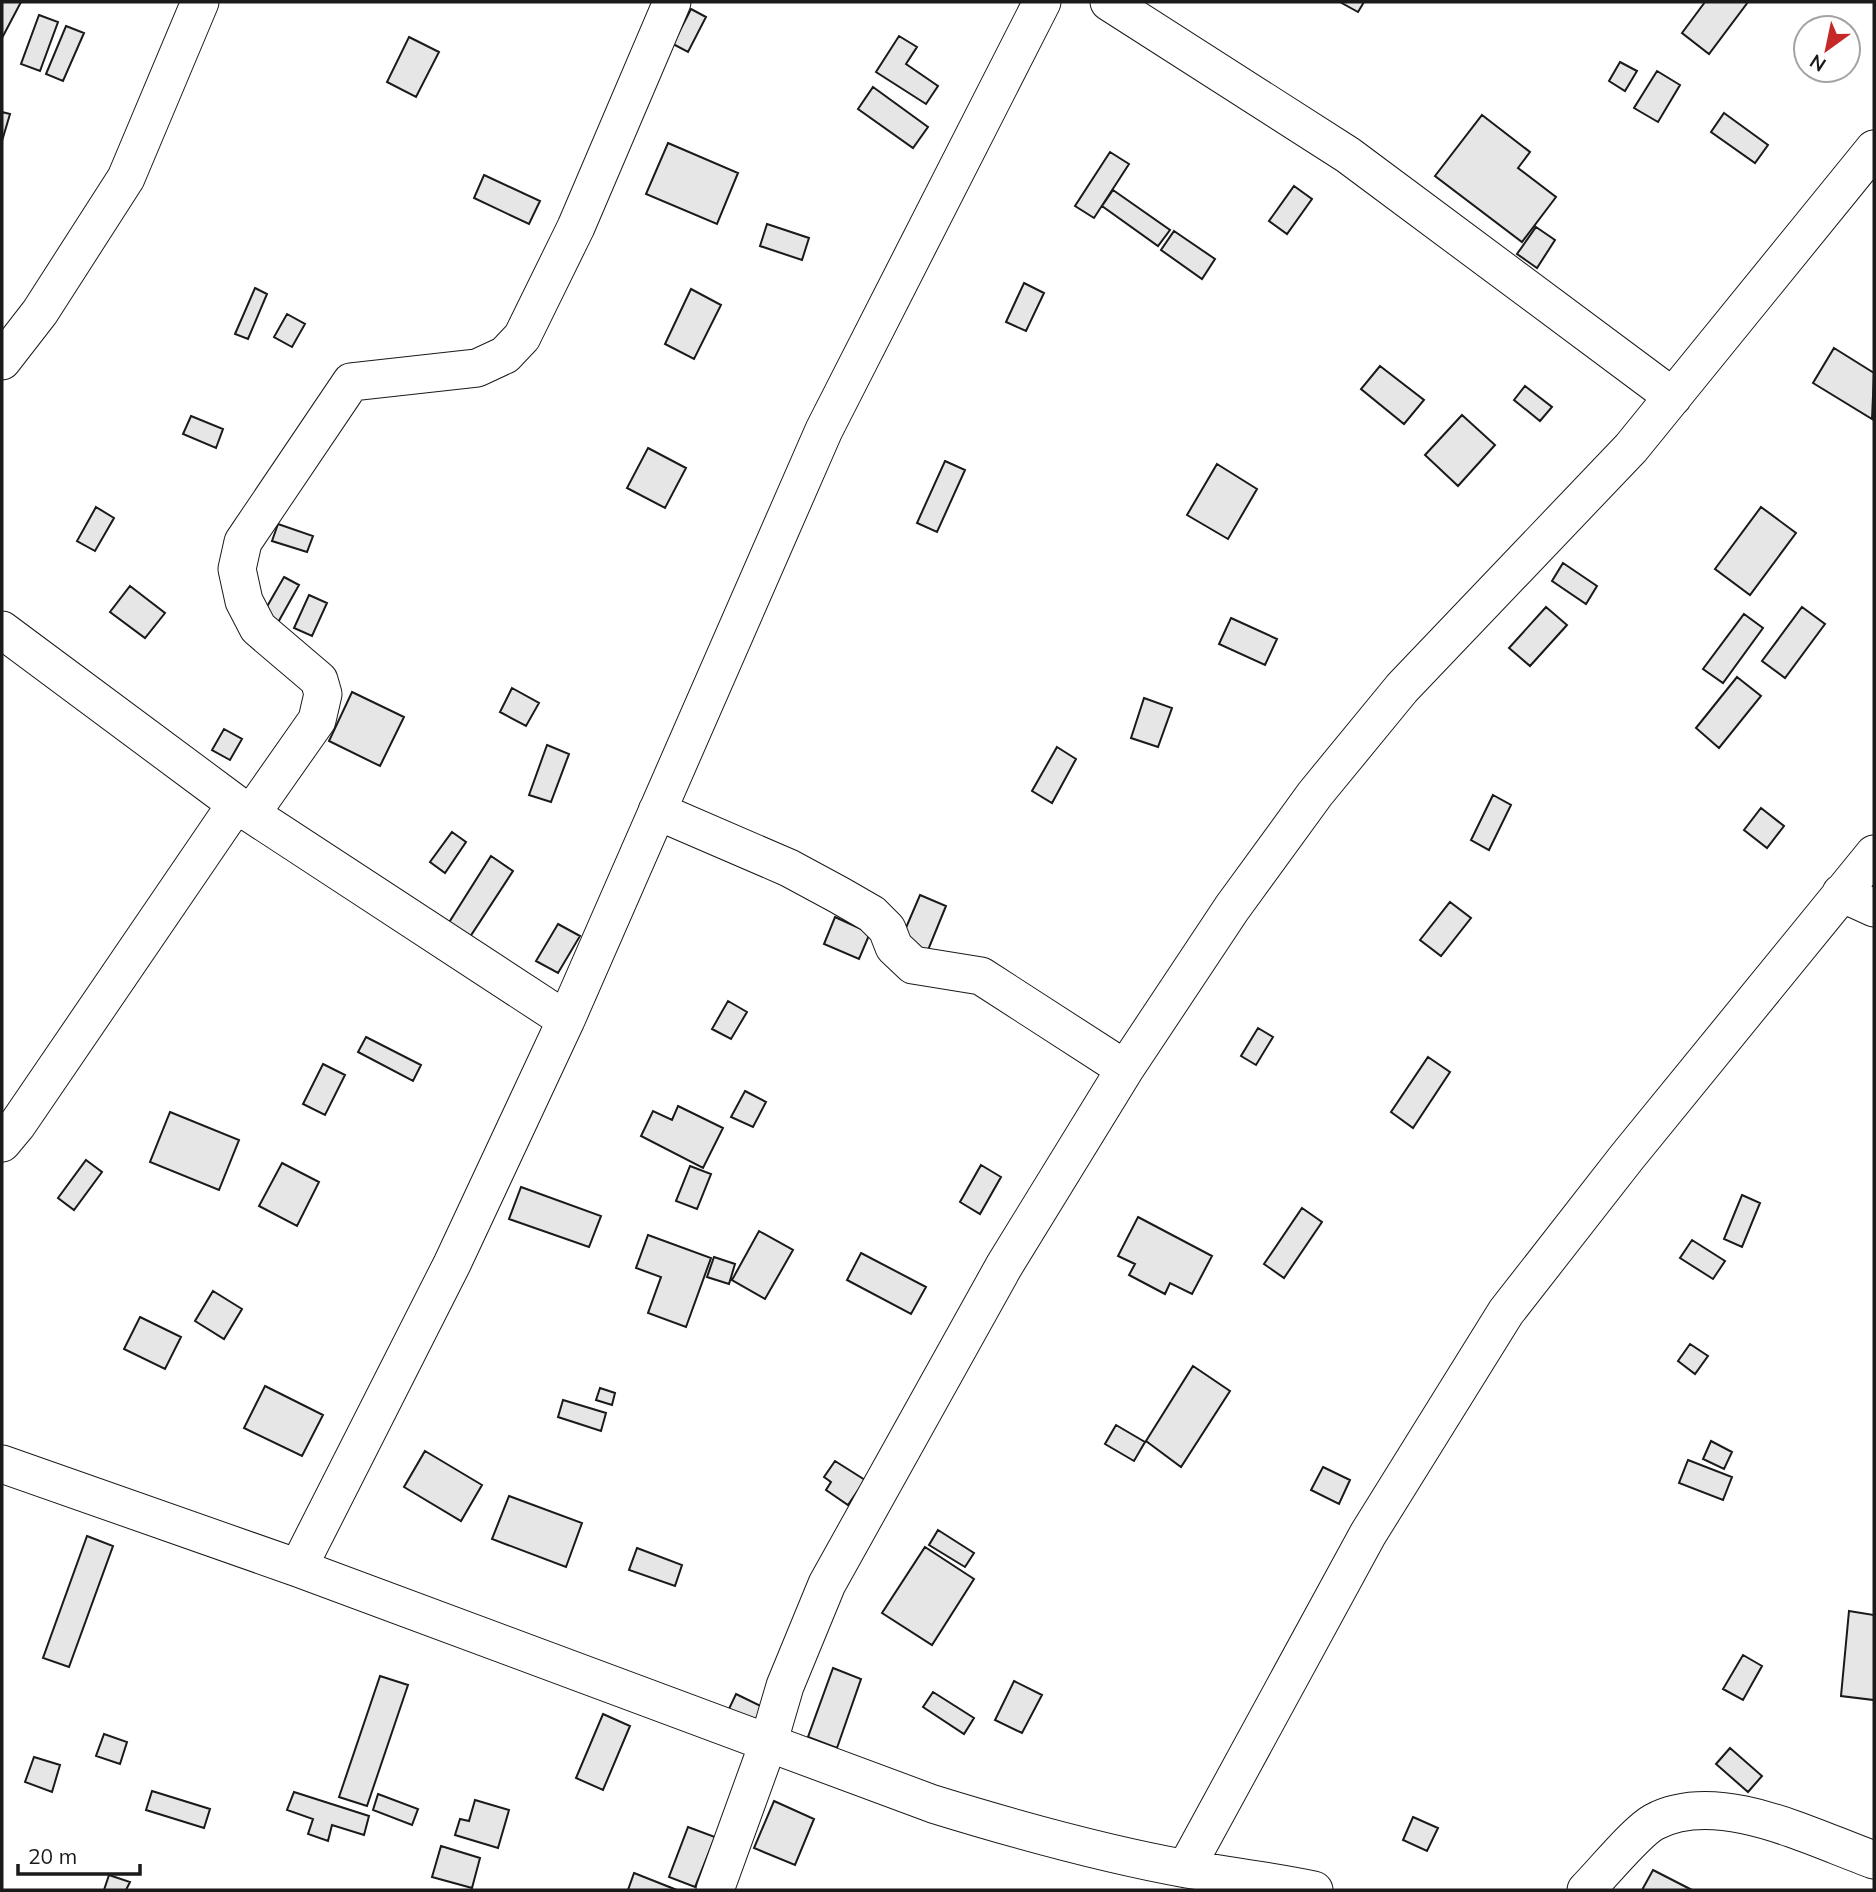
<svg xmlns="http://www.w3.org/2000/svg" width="1876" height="1892" font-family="Mulish,sans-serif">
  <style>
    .building { fill: #e6e6e6; stroke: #1a1a1a; stroke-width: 2 }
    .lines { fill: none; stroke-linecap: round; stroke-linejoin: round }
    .minor-casing { stroke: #1a1a1a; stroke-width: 39 }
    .minor { stroke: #fff; stroke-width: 37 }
  </style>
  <rect width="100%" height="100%" fill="#fff"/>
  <path class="building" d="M 2,2 L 21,2 L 2,38 Z
    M 1340,2 L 1364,2 L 1358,12 Z
    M 1705,2 L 1748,2 L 1709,54 L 1682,33 Z
    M 691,9 L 706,17 L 688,52 L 673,44 Z
    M 39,15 L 58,22 L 40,71 L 21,64 Z
    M 66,26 L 84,33 L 63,81 L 46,74 Z
    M 899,36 L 917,47 L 906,64 L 938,86 L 926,104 L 876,72 Z
    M 409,37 L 439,52 L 416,97 L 387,82 Z
    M 1620,62 L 1637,71 L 1625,91 L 1609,81 Z
    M 1657,71 L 1680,85 L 1658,122 L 1634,108 Z
    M 873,87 L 928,127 L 913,148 L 858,109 Z
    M 2,112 L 10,114 L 2,141 Z
    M 1724,113 L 1768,145 L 1755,163 L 1711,132 Z
    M 1482,115 L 1530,152 L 1518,168 L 1556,197 L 1522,242 L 1435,176 Z
    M 668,143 L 738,173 L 717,224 L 646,194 Z
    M 1110,152 L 1129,164 L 1094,218 L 1075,206 Z
    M 484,175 L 540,201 L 529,224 L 474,198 Z
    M 1294,186 L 1312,199 L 1287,234 L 1269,221 Z
    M 1113,190 L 1170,230 L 1158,246 L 1102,206 Z
    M 767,224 L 809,238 L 802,260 L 760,246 Z
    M 1536,227 L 1555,240 L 1537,268 L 1517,254 Z
    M 1174,231 L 1215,259 L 1202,279 L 1161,250 Z
    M 1024,283 L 1044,293 L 1026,331 L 1006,322 Z
    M 255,288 L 267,294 L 248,339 L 235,334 Z
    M 691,289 L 721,305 L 694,359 L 665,344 Z
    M 287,314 L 305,324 L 292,347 L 274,337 Z
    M 1834,348 L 1874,373 L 1872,419 L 1813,383 Z
    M 1380,366 L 1424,400 L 1404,424 L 1361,389 Z
    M 1525,386 L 1552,407 L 1540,421 L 1514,400 Z
    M 1462,415 L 1495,445 L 1458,486 L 1425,455 Z
    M 191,416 L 223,429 L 216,448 L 183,434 Z
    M 648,448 L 686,468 L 665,508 L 627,488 Z
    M 945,461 L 965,470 L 937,532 L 917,523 Z
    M 1217,464 L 1257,489 L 1228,539 L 1187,515 Z
    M 96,507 L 114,518 L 95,551 L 77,541 Z
    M 1761,507 L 1796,533 L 1750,595 L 1715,569 Z
    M 278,524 L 313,536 L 307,552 L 272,541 Z
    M 1563,563 L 1597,586 L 1586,604 L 1552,581 Z
    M 284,577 L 299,585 L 276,626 L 261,617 Z
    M 130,586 L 165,613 L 145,638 L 110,612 Z
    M 309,595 L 327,603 L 312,636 L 294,628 Z
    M 1546,607 L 1567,625 L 1530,666 L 1509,648 Z
    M 1802,607 L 1825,624 L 1785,678 L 1762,661 Z
    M 1744,614 L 1763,628 L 1723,683 L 1703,669 Z
    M 1231,618 L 1277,639 L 1265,665 L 1219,644 Z
    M 1737,677 L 1761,696 L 1719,748 L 1696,728 Z
    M 512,688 L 539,703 L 526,726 L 500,712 Z
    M 352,692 L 404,717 L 380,766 L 329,741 Z
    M 1144,698 L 1172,708 L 1158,747 L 1131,738 Z
    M 224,729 L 242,739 L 230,760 L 212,750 Z
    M 547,745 L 569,754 L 551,802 L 529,795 Z
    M 1057,747 L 1076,759 L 1052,803 L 1032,791 Z
    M 1493,795 L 1511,805 L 1489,850 L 1471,840 Z
    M 1761,808 L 1784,826 L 1767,848 L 1744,830 Z
    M 452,832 L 466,842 L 445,873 L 430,862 Z
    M 491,856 L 513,871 L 464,946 L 443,932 Z
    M 920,895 L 946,906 L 926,955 L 899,944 Z
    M 1450,902 L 1471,918 L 1441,956 L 1420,940 Z
    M 835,917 L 870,933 L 859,959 L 824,944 Z
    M 558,924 L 580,936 L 558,973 L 536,961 Z
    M 728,1001 L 747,1012 L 731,1039 L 712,1029 Z
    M 1258,1028 L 1273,1037 L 1256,1065 L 1241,1056 Z
    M 366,1037 L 421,1065 L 413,1081 L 358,1052 Z
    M 1428,1057 L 1450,1072 L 1413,1128 L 1391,1112 Z
    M 323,1064 L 345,1075 L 325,1115 L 303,1104 Z
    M 745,1091 L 766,1102 L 753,1127 L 731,1117 Z
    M 678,1106 L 723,1128 L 703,1168 L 641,1136 L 653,1111 L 672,1120 Z
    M 170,1112 L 239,1140 L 219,1190 L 150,1162 Z
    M 86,1160 L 102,1172 L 74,1210 L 58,1198 Z
    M 282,1163 L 319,1182 L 297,1226 L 259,1206 Z
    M 981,1165 L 1001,1177 L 980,1214 L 960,1202 Z
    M 690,1166 L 711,1174 L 697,1209 L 676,1201 Z
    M 521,1187 L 601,1216 L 589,1247 L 509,1219 Z
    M 1742,1195 L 1760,1203 L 1742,1247 L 1724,1239 Z
    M 1302,1208 L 1322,1222 L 1284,1278 L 1264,1264 Z
    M 1138,1217 L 1212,1256 L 1192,1294 L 1170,1283 L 1165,1294 L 1129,1275 L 1135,1264 L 1118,1256 Z
    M 759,1231 L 793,1250 L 765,1299 L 732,1280 Z
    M 648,1235 L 711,1258 L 686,1327 L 648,1313 L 661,1277 L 636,1268 Z
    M 1692,1240 L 1725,1261 L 1713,1279 L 1680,1258 Z
    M 861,1253 L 926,1287 L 911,1314 L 847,1280 Z
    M 714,1257 L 735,1264 L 729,1284 L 707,1277 Z
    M 213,1291 L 242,1309 L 224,1339 L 195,1321 Z
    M 140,1317 L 181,1337 L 165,1369 L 124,1349 Z
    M 1690,1344 L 1708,1356 L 1695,1374 L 1678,1361 Z
    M 1193,1366 L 1230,1391 L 1181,1467 L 1146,1441 Z
    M 265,1386 L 323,1415 L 302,1456 L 244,1428 Z
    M 600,1388 L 615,1393 L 612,1405 L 596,1400 Z
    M 563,1400 L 606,1413 L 601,1431 L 558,1417 Z
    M 1116,1425 L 1145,1442 L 1134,1461 L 1105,1444 Z
    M 1711,1441 L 1732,1452 L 1724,1469 L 1703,1459 Z
    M 425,1451 L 482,1485 L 461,1521 L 404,1487 Z
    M 1688,1460 L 1732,1477 L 1723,1500 L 1679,1483 Z
    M 835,1461 L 865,1480 L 848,1505 L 826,1490 L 831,1482 L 824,1477 Z
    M 1323,1467 L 1350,1480 L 1339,1504 L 1311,1490 Z
    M 509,1496 L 582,1523 L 566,1567 L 492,1539 Z
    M 938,1530 L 974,1553 L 965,1567 L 929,1545 Z
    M 87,1536 L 113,1546 L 69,1667 L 43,1658 Z
    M 925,1547 L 974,1579 L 932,1645 L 882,1613 Z
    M 637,1548 L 682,1565 L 675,1586 L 629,1570 Z
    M 1849,1611 L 1874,1615 L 1874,1700 L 1841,1696 Z
    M 1743,1655 L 1762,1666 L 1743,1700 L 1723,1689 Z
    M 833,1668 L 861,1679 L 837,1748 L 808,1737 Z
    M 380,1676 L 408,1685 L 367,1806 L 339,1797 Z
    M 1014,1681 L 1042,1695 L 1022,1733 L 995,1720 Z
    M 933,1692 L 974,1718 L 964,1734 L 923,1707 Z
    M 736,1694 L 767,1709 L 758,1728 L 727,1713 Z
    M 603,1714 L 630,1726 L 603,1790 L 576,1778 Z
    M 104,1734 L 127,1742 L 120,1764 L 96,1756 Z
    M 1730,1748 L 1762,1776 L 1748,1792 L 1716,1764 Z
    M 34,1757 L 60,1765 L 52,1792 L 25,1782 Z
    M 152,1791 L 210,1809 L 204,1828 L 146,1810 Z
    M 294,1792 L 369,1816 L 364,1835 L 332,1825 L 328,1841 L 308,1834 L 313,1819 L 287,1810 Z
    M 378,1794 L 418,1809 L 412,1825 L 373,1810 Z
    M 475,1800 L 509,1810 L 498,1848 L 455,1835 L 460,1819 L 469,1821 Z
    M 774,1801 L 814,1819 L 795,1865 L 754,1848 Z
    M 1413,1817 L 1438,1828 L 1427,1851 L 1403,1840 Z
    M 688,1827 L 715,1837 L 695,1887 L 669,1877 Z
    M 441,1846 L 480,1858 L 472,1888 L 432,1877 Z
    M 1653,1870 L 1692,1890 L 1642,1890 Z
    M 634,1873 L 677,1890 L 628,1890 Z
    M 109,1875 L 130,1882 L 126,1890 L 104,1890 Z"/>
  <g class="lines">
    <defs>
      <path id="minor" d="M 1109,2 L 1348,155 L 1673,397
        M 2,361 L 40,312 L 126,178 L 200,2
        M 2,630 L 236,804 L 566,1020
        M 657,811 L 789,868 L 839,895 L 872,914 L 887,929 L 894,947 L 913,965 L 981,976 L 1125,1069
        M 251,814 L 317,720 L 323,694 L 319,680 L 258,628 L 244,601 L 237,569 L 243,542 L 351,382 L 477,368 L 505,355 L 522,337 L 576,227 L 672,2
        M 1841,893 L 1874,908
        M 2,1143 L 17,1125 L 236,804
        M 2,1464 L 298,1568 L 933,1804 C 1014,1829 1104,1854 1187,1869 C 1230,1876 1271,1881 1314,1890
        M 298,1568 L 452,1264 L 566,1020 L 824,430 L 1042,2
        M 1186,1868 L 1368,1534 L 1506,1312 L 1627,1157 L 1874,854
        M 715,1890 L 768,1744 L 785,1686 L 827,1584 L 1004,1266 L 1125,1069 L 1232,908 L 1315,794 L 1402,688 L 1631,448 L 1874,149
        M 1586,1890 C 1602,1874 1637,1831 1654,1822 C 1718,1788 1812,1838 1874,1860"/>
    </defs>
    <use href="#minor" class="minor-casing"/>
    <use href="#minor" class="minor"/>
  </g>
  <rect width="1876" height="1892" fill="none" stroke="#1a1a1a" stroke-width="7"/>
  <g transform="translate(1827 49) rotate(213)"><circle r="33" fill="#ffffff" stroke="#a3a3a3" stroke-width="2"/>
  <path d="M0-5L12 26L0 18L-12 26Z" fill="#c62828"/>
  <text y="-10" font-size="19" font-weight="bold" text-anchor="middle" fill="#1a1a1a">N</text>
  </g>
  <path d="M18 1864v10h122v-10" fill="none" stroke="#1a1a1a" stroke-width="3.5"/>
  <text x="28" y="1864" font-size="21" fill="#1a1a1a" stroke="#ffffff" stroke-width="5" paint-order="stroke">20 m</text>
</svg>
